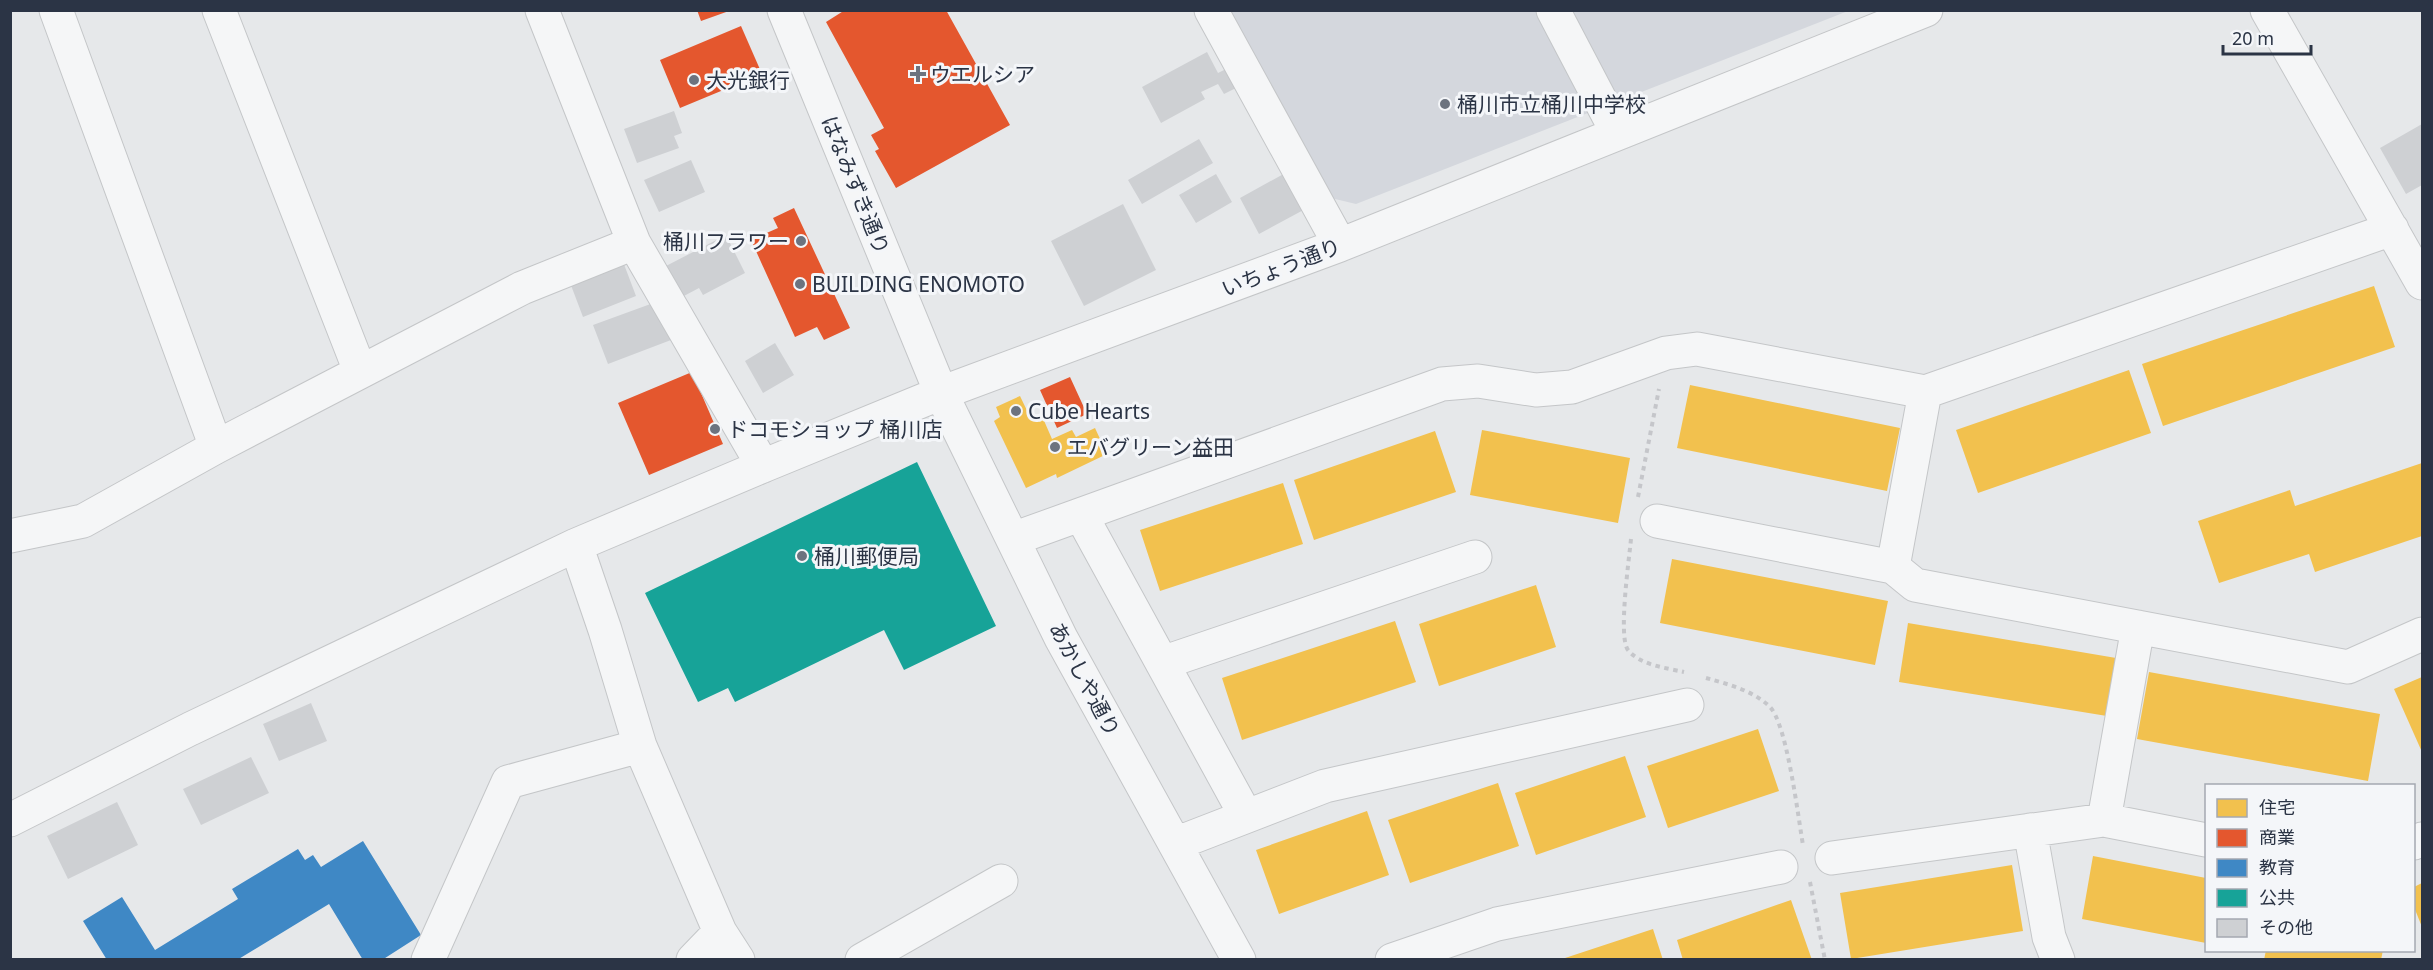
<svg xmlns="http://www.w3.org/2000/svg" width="2433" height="970" font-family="'Noto Sans','Noto Sans JP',sans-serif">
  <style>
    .built { fill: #d4d7dd }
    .homes { fill: #f2c14e }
    .shops { fill: #e4572e }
    .schools { fill: #3f88c5 }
    .public { fill: #17a398 }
    .building { fill: #ced0d3 }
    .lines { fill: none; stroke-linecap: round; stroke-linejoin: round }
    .minor-casing { stroke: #c4c6c8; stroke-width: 35 }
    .path { stroke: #c5c6ca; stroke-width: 4; stroke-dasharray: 4.5 4.5; stroke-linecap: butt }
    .minor { stroke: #f5f6f7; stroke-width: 33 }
    .poi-dot { fill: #6c737f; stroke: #f4f6f9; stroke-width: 2 }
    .labels { text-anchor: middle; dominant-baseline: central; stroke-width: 6; stroke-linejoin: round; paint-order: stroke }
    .poi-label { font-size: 21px; fill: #2b3445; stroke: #f4f6f9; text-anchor: start }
    .street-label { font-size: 21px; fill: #2b3445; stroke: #f4f6f9 }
  </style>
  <rect width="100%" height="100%" fill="#e6e8ea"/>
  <path class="built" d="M 1228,11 L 1848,11 L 1356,204 L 1331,198 Z"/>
  <path class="homes" d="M 2374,286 L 2395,347 L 2163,426 L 2142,364 Z
    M 2129,370 L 2151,433 L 1978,493 L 1956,430 Z
    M 1690,385 L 1900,428 L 1887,491 L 1677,448 Z
    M 1020,396 L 1032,421 L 1042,416 L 1052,439 L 1072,430 L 1076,437 L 1095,428 L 1107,454 L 1057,478 L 1056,474 L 1026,488 L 994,421 L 1000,417 L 996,407 Z
    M 1482,430 L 1630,458 L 1618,523 L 1470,495 Z
    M 1435,431 L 1456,492 L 1314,540 L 1294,480 Z
    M 2422,463 L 2422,536 L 2315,572 L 2309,554 L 2219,583 L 2198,521 L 2290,490 L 2295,506 Z
    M 1283,483 L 1303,544 L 1160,591 L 1140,530 Z
    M 1672,559 L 1888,601 L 1875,665 L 1660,623 Z
    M 1536,585 L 1556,647 L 1439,686 L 1419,624 Z
    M 1395,621 L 1416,682 L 1242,740 L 1222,678 Z
    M 1908,623 L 2122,659 L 2113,717 L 1899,682 Z
    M 2149,672 L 2380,714 L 2368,781 L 2137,739 Z
    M 2422,677 L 2422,752 L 2394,689 Z
    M 1758,729 L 1779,791 L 1668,828 L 1647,766 Z
    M 1625,756 L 1646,817 L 1536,855 L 1515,793 Z
    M 1498,783 L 1519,846 L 1410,883 L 1388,820 Z
    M 1367,811 L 1389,875 L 1279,914 L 1256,850 Z
    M 2093,856 L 2206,878 L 2206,943 L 2082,919 Z
    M 2012,865 L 2023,931 L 1851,959 L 1840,893 Z
    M 2422,883 L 2422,927 L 2414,907 L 2414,887 Z
    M 1791,900 L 1812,960 L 1683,960 L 1677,940 Z
    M 1653,929 L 1663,960 L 1562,960 L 1562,959 Z
    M 2266,950 L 2383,950 L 2381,960 L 2264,960 Z"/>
  <path class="shops" d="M 697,10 L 729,10 L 729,11 L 701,21 Z
    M 845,10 L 946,10 L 1010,125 L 896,188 L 875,151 L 879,149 L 871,135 L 884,128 L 826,22 Z
    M 741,26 L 762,74 L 680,108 L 660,60 Z
    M 794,208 L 850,328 L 824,340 L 817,327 L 795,337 L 751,240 L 778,228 L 773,218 Z
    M 692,372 L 723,444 L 649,475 L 618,403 Z
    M 1070,377 L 1087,414 L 1057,428 L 1040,390 Z"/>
  <path class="schools" d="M 363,841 L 421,935 L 382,960 L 363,960 L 329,904 L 237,960 L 107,960 L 83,921 L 122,897 L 155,950 L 238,899 L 232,889 L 298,849 L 305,860 L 313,855 L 321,867 Z"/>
  <path class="public" d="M 917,462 L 996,626 L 904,670 L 884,630 L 735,702 L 728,688 L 698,702 L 645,593 Z"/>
  <path class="building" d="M 1207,52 L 1218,73 L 1232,66 L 1242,85 L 1224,94 L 1218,84 L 1201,92 L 1205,99 L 1161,123 L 1142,87 Z
    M 674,111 L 682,133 L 674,136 L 679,148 L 637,163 L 624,129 Z
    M 2422,124 L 2422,185 L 2406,194 L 2380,148 Z
    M 1199,139 L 1213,163 L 1142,204 L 1128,180 Z
    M 691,160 L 705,192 L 659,212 L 644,180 Z
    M 1289,171 L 1309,207 L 1259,234 L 1240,198 Z
    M 1216,174 L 1232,202 L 1196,223 L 1179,195 Z
    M 1123,204 L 1156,270 L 1084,306 L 1051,241 Z
    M 726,235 L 745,273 L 703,295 L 699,288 L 682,297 L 666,266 Z
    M 622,259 L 636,296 L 583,317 L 569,280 Z
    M 656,302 L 671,340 L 608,364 L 593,325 Z
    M 775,343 L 794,375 L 763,393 L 745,361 Z
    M 311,703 L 327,741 L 279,761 L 263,724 Z
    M 251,757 L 269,793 L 201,825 L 183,789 Z
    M 117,802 L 138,845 L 68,879 L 47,836 Z"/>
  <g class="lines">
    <defs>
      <path id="minor" d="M 56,10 L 216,447
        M 219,10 L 360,371
        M 542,10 L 634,243 L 763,466
        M 784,10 L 941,393 L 1061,638 L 1239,960
        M 1211,10 L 1340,245
        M 1553,10 L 1617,132
        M 2267,10 L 2422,283
        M 1081,515 L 1246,816
        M 1657,521 L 1893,567 L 1915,585 L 2348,667 L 2422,634
        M 10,536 L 83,521 L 216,447 L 522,288 L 634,243
        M 1013,539 L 1442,384 L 1478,381 L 1536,390 L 1572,387 L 1666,353 L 1697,349 L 1925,392 L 2392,229
        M 576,545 L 605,630 L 640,746 L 720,932 L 738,960
        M 1893,567 L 1925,392
        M 1162,663 L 1475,557
        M 10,820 L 190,729 L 576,545 L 763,466 L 941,393 L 1340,245 L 1926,10
        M 2104,820 L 2138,627
        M 2030,830 L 2049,937 L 2058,960
        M 2414,843 L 2422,839
        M 1175,844 L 1325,786 L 1687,705
        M 1832,858 L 2104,820 L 2206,840
        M 428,960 L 508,782 L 640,746
        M 693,960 L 720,932
        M 862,960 L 1001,881
        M 1392,960 L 1497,924 L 1781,867"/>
    </defs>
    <use href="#minor" class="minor-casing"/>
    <path class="path" d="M 1638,497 L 1659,389
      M 1631,539 C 1629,560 1618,637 1628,650 C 1640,665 1666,668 1684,672
      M 1706,678 C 1727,684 1752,690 1769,706 C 1787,722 1798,817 1803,845
      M 1810,882 L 1825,960"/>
    <use href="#minor" class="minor"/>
  </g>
  <g class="poi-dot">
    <path d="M915 65h6v6h6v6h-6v6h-6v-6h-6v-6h6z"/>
    <circle cx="694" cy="80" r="6"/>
    <circle cx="1445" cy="104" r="6"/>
    <circle cx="801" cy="241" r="6"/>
    <circle cx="800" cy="284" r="6"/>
    <circle cx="1016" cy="411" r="6"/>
    <circle cx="715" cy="429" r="6"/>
    <circle cx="1055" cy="447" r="6"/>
    <circle cx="802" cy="556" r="6"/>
  </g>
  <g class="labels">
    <g class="poi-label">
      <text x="930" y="74">ウエルシア</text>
      <text x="706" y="80">大光銀行</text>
      <text x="1457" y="104">桶川市立桶川中学校</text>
      <text x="789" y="241" text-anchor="end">桶川フラワー</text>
      <text x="812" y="284">BUILDING ENOMOTO</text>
      <text x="1028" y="411">Cube Hearts</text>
      <text x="727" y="429">ドコモショップ 桶川店</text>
      <text x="1067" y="447">エバグリーン益田</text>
      <text x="814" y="556">桶川郵便局</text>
    </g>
    <g class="street-label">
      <text transform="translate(856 185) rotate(68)">はなみずき通り</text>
      <text transform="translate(1281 267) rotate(-21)">いちょう通り</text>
      <text transform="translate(1085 679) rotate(62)">あかしや通り</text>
    </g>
  </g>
  <rect width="2433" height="970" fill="none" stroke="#2b3445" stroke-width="24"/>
  <rect x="2205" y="784" width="210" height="168" fill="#f4f6f9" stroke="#a4a8b1" stroke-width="1.5"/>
  <rect x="2217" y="799" width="30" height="18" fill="#f2c14e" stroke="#a4a8b1" stroke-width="1.5"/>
  <text x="2259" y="814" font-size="18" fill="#2b3445">住宅</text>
  <rect x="2217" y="829" width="30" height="18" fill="#e4572e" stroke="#a4a8b1" stroke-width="1.5"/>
  <text x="2259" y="844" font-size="18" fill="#2b3445">商業</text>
  <rect x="2217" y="859" width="30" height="18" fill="#3f88c5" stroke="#a4a8b1" stroke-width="1.5"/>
  <text x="2259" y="874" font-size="18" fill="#2b3445">教育</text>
  <rect x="2217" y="889" width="30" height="18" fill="#17a398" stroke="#a4a8b1" stroke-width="1.5"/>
  <text x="2259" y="904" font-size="18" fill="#2b3445">公共</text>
  <rect x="2217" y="919" width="30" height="18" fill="#ced0d3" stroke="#a4a8b1" stroke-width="1.5"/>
  <text x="2259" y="934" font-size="18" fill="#2b3445">その他</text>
  <path d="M2223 45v9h88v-9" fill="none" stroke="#2b3445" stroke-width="3"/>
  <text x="2232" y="45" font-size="18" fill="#2b3445" stroke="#f4f6f9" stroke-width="4.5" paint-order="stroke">20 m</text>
</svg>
